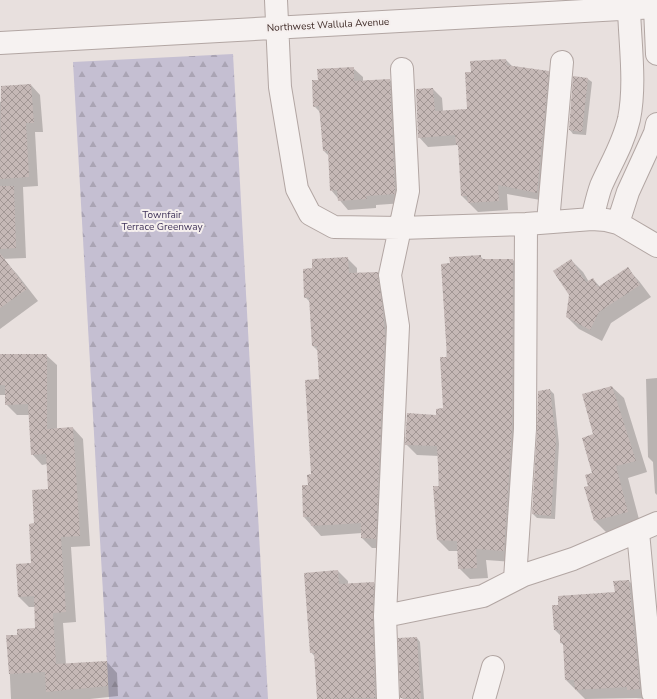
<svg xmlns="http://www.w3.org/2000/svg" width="657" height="699" font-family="'Nunito Sans',sans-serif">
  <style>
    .forest { fill: url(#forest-firs) }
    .shadow { fill: #0003 }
    .building { fill: url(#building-cross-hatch) }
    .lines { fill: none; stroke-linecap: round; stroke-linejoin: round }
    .minor-casing { stroke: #b2a6a3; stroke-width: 24 }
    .minor { stroke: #f6f2f1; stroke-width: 22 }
    .labels { text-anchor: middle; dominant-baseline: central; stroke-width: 4; stroke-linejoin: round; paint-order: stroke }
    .street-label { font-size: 10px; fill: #3f2b27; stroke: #f5efee }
    .park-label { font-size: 10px; fill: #42355b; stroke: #f5efee }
  </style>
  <defs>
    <pattern id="forest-firs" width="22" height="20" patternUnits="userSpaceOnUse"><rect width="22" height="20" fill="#c5bfd2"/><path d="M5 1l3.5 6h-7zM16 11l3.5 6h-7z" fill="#aaa4b4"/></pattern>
    <pattern id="building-cross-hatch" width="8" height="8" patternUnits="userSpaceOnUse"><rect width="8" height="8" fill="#c5b8b6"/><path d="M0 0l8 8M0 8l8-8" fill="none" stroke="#a19694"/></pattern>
  </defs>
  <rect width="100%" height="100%" fill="#e8e0de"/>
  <path class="forest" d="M 233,54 L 268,699 L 109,699 L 73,62 Z"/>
  <path class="shadow" d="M 506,60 L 513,67 L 548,72 L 558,81 L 546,201 L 507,194 L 508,210 L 478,212 L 462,196 L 459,147 L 457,145 L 428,147 L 419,137 L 433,89 L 442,98 L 443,111 L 468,110 L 472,72 Z
    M 353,68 L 363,77 L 363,81 L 390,80 L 399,89 L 404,203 L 376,205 L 376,208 L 348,210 L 331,190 L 329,156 L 324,151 L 321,113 L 314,106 L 319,81 Z
    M 574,77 L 588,79 L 592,82 L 586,135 L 573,134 L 570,130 Z
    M 31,85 L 40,95 L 43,132 L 35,132 L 38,186 L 23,187 L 26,258 L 0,259 L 0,102 Z
    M 480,256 L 484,260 L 513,260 L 524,271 L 515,562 L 486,560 L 488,578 L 470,579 L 459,568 L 458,551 L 449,551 L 438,540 L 439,456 L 417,455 L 406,444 L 444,409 L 451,264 Z
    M 347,258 L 357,268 L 357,274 L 378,273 L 387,283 L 392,322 L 385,548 L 372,548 L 362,538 L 362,533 L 321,536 L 304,517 L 312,475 L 321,380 L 318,351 L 313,346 L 310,302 L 305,297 L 313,269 Z
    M 571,260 L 583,272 L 589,282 L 593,279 L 600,287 L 628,269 L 639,281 L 651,297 L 611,323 L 602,341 L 579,329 L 567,317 L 570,295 Z
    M 6,262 L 17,274 L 38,301 L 0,329 L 0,266 Z
    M 0,355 L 46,355 L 57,365 L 57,429 L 73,428 L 83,439 L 90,546 L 71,547 L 76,622 L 63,623 L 66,665 L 107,662 L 117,673 L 118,696 L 90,699 L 11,699 L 8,636 L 18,636 L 36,629 L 35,607 L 29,607 L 19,597 L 32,564 L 35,524 L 49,490 L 47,464 L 42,465 L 32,454 L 30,415 L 17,415 L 6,404 L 6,395 L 0,395 Z
    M 657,378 L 657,495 L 655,493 L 653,462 L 648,457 L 646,379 Z
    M 612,387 L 624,398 L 647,472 L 628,478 L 640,523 L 607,533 L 595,521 L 589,486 L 593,474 L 594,435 Z
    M 550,390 L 554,394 L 559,444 L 555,519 L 537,518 L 533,514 Z
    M 338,571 L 348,581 L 348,584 L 374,583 L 384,593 L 385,699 L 318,699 L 315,657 L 311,652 Z
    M 629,581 L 640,592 L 650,699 L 636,698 L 585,699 L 566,680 L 564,645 L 561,643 L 561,636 L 555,630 L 553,606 L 616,593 Z
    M 417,638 L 420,642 L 424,699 L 403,699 L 401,697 Z"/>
  <path class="building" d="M 506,59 L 507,65 L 549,71 L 537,193 L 498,185 L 499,201 L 468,203 L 467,196 L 461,196 L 458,145 L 456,145 L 455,135 L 418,138 L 416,89 L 433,88 L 435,111 L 467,109 L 465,72 L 471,72 L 470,61 Z
    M 354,67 L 354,81 L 390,79 L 395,190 L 395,194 L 366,196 L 367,199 L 338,201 L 337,190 L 330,191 L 328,151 L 323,151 L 319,106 L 313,107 L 312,80 L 318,80 L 317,69 Z
    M 573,76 L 588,78 L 582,132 L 569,130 Z
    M 31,84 L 34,123 L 26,123 L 29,177 L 0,179 L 1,86 Z
    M 0,186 L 14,186 L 16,248 L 0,249 Z
    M 0,253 L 27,289 L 0,308 Z
    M 481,255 L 481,259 L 513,259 L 512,429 L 504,551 L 476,549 L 477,568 L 458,569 L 457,541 L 437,540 L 433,486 L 439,486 L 437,446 L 405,445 L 407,413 L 436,415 L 436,409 L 443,408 L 440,357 L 447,357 L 441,264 L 450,263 L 449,257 Z
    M 348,257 L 349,273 L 378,272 L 383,311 L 385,334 L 376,539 L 361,538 L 361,523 L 311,526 L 310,517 L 303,517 L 302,485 L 308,485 L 307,475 L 311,474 L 305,380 L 319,379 L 317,346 L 312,346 L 309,297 L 304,298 L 303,269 L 312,268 L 312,259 Z
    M 571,259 L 586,282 L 593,278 L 598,287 L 628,267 L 640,285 L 599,312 L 590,330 L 566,317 L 569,295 L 553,271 Z
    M 0,354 L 47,354 L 47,429 L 73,427 L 80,536 L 61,537 L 66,612 L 53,613 L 56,664 L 107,661 L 108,686 L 46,692 L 45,672 L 9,674 L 6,635 L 17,635 L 17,629 L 35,628 L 34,596 L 18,597 L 16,564 L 31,563 L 29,524 L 34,523 L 32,490 L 48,489 L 46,454 L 31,455 L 28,404 L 5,405 L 5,385 L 0,385 Z
    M 612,386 L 636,461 L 616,466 L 628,512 L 594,521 L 584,487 L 588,486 L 585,475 L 592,473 L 582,438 L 593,434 L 582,394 Z
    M 550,389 L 556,440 L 551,516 L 532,514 L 537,430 L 538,391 Z
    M 338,570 L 339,584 L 374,582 L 373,616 L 375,698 L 317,699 L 314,653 L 310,653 L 304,573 Z
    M 629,580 L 640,689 L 627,690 L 627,687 L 575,690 L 574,680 L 565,680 L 563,643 L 560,643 L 560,630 L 554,630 L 552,605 L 558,605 L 558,596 L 615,592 L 613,581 Z
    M 417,637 L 421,699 L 400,698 L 398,638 Z"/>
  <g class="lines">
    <defs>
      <path id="minor" d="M 276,0 L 280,87 L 297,189 L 310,214 L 334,227 L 400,228 L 526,224 L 592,219 L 606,220 L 618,223 L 657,246
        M 655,8 L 657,54
        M 0,43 L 657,7
        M 592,219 C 595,208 597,197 601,186 C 611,163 623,145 629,119 C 636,84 630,44 629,9
        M 548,222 L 562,62
        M 618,223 L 628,192 L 655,133 L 657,124
        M 638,532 L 653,693
        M 515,579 L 525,429 L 526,224
        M 385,616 L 483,596 L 524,575 L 573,559 L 657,523
        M 388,699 L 385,616 L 398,326 L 390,275 L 408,191 L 402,69
        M 484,699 L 493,667"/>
    </defs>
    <use href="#minor" class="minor-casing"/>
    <use href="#minor" class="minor"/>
  </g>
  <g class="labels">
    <g class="street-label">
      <text transform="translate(328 25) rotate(-3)">Northwest Wallula Avenue</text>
    </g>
    <g class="park-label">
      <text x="162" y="215">Townfair<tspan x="162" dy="12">Terrace Greenway</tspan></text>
    </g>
  </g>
</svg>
